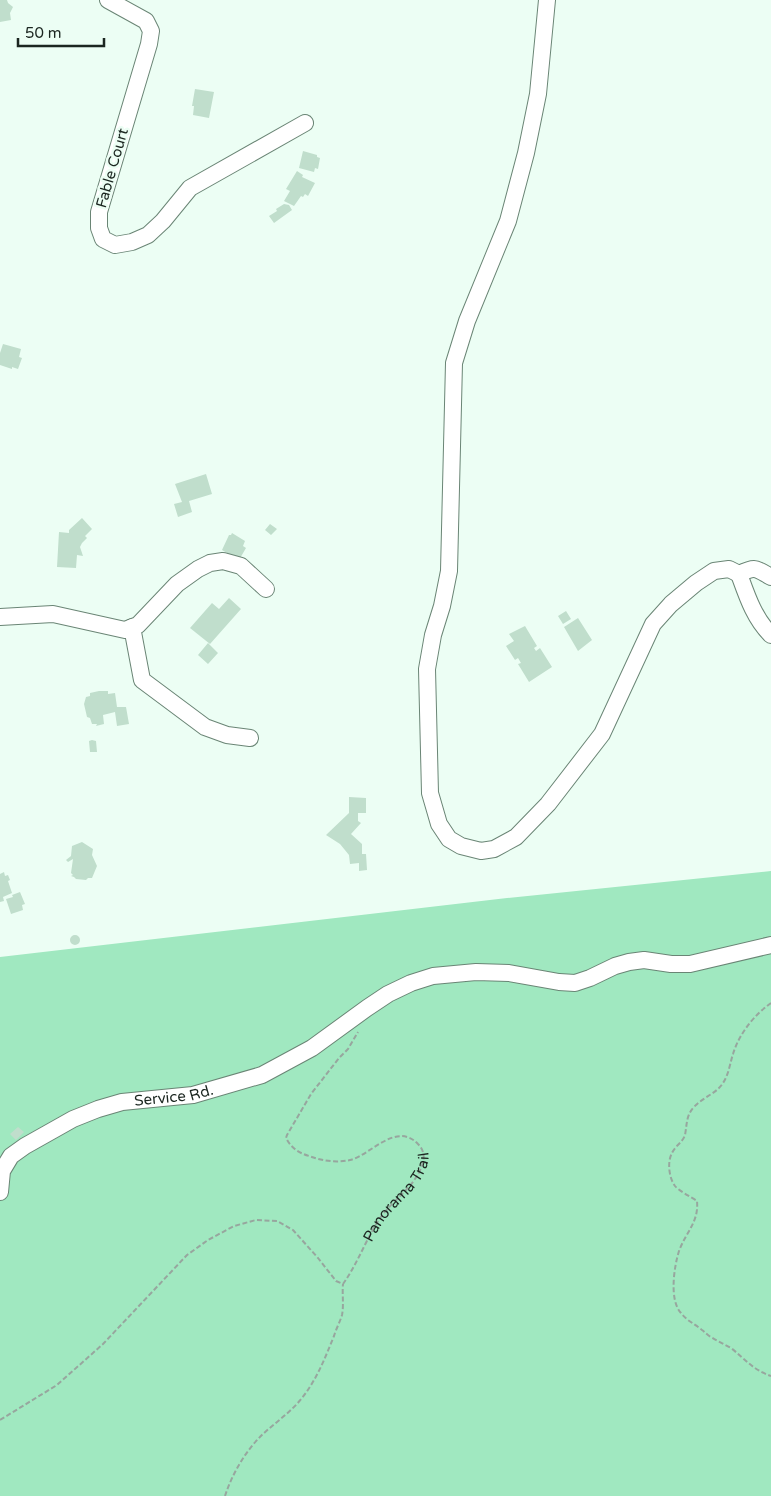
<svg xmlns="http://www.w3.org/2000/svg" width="771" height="1496" font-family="'Varela Round',sans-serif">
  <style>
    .green { fill: #a0e8c0 }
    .building { fill: #c0decc }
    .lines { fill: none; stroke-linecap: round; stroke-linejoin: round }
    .minor-casing { stroke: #6a8575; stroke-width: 18 }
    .path { stroke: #97a69e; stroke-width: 2; stroke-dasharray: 5 2.5; stroke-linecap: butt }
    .minor { stroke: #fff; stroke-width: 16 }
    .labels { text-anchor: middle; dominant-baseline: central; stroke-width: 5; stroke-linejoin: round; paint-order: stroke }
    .street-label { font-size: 15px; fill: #1b2620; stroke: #ecfef4 }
  </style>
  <rect width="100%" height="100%" fill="#ecfef4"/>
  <path class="green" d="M 771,871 L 771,1496 L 0,1496 L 0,957 L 507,898 Z"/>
  <path class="building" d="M 0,0 L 7,0 L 8,3 L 13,7 L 10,13 L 11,20 L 0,22 Z
    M 195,89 L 214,92 L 209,118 L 193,115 L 194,106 L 192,106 Z
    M 303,151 L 317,155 L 317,157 L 320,158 L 318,169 L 315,168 L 314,172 L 299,168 Z
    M 297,171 L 303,175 L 302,177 L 315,183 L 308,196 L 305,194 L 303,197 L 301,196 L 294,206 L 284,201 L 290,191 L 286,189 Z
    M 284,204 L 289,205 L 292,210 L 274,223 L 269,216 L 277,211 L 276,209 Z
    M 3,344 L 21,349 L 19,357 L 22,358 L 18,369 L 12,367 L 12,369 L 0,365 L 0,353 Z
    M 206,474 L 212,494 L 189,501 L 192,512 L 178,517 L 174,504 L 182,502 L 175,484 Z
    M 82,518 L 92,529 L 85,536 L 87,538 L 82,543 L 80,547 L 83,556 L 77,555 L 76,568 L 57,567 L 59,532 L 69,533 L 69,530 Z
    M 270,524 L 277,529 L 271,535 L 265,530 Z
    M 232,533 L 245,541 L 243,546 L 246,548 L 239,560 L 222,550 L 229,535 L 231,535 Z
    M 229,598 L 241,609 L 210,644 L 190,628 L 212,603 L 219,609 Z
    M 566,611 L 571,619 L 563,624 L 558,616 Z
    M 578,618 L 592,640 L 578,651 L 564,627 Z
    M 525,626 L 537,646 L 534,648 L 536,651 L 540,648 L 552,667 L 529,682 L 518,664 L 521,663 L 518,658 L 515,660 L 506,646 L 514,641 L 509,634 Z
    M 208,643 L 218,653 L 208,664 L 198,655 Z
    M 99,691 L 108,691 L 108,694 L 115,693 L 117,707 L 126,707 L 129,724 L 117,726 L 115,712 L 103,715 L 104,724 L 96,726 L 97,724 L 92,724 L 90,718 L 87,717 L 84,704 L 86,697 L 90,696 L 90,693 Z
    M 92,740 L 96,741 L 97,752 L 90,752 L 89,741 Z
    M 349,797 L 366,798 L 366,813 L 358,813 L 358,821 L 361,823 L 351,834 L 362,844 L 362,854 L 366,854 L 367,870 L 359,871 L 359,863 L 350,864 L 349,855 L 340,844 L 326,835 L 349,813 Z
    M 82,842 L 93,849 L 92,855 L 97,866 L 92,878 L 88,878 L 86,880 L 76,879 L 74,877 L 71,876 L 73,875 L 71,873 L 73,859 L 68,862 L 66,860 L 71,856 L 72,846 Z
    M 4,872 L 5,876 L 8,875 L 10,880 L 8,881 L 12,893 L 3,897 L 4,901 L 0,902 L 0,874 Z
    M 20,892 L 25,904 L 22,905 L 23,910 L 11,914 L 6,899 L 13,897 L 12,895 Z
    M70 940a5 5 0 1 1 10 0a5 5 0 1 1-10 0Z
    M 18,1127 L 24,1132 L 16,1140 L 10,1134 Z"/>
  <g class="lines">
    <defs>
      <g id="minor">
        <path d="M 108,0 L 146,21 L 151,31 L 149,44 L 99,212 L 99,228 L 103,239 L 115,245 L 132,242 L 148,235 L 163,221 L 190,188 L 305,123"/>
        <path d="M 547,0 L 538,94 L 526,153 L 508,221 L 467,321 L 454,363 L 449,571 L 442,606 L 433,635 L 427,669 L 430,793 L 439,824 L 449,839 L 461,846 L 481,851 L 494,849 L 516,837 L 548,804 L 602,734 L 653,624 L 671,604 L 696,583 L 714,571 L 729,569 L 739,574 C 756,566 755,568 771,577"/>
        <path d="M 739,574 C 747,596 754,618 771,635"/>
        <path d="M 0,617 L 53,614 L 125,630 L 138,625 L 177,584 L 198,569 L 210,563 L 223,561 L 241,566 L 266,589"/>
        <path d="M 132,627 L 142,680 L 205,727 L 227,735 L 250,738"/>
        <path id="s2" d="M 0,1192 L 2,1171 L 11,1156 L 25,1146 L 73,1119 L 98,1109 L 122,1102 L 193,1095 L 262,1075 L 312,1048 L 367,1008 L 388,994 L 411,983 L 433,976 L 476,972 L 509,973 L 559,982 L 575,983 L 590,978 L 615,966 L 629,962 L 644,960 L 671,964 L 690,964 L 771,945"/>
      </g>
    </defs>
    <use href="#minor" class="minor-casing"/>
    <g class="path">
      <path d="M 771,1003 C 754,1015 739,1034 733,1054 C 730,1063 729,1074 723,1083 C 716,1094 703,1097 694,1107 C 686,1115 687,1125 685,1135 C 683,1142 675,1146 672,1153 C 667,1162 669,1178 675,1186 C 679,1191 691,1197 697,1201 C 699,1222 686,1232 679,1251 C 674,1267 669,1300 681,1313 C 687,1321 695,1324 702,1330 C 705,1332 707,1335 711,1337 C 717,1341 724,1344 731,1348 C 745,1359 753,1370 771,1376"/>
      <path id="s1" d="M 0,1420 L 57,1385 L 103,1344 L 187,1255 L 208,1240 L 234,1226 L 256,1220 L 277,1221 L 293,1230 L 318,1258 L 336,1281 L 343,1284 C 358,1263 366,1239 380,1218 C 393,1200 413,1188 421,1168 C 425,1159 425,1151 418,1144 C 396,1121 371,1155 350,1160 C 337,1163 322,1161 309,1156 C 299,1153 291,1148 286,1138 L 287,1135 L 311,1094 L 339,1058 L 348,1049 L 358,1032"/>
      <path d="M 225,1496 C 232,1474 246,1450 263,1434 C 276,1422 291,1412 302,1398 C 317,1379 325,1358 334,1336 C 336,1329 340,1322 342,1315 C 344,1305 342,1294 343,1284"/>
    </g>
    <use href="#minor" class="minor"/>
  </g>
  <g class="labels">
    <g class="street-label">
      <text transform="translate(112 168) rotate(-74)">Fable Court</text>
      <text stroke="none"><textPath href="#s2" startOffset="215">Service Rd.</textPath></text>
      <text stroke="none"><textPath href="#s1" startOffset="546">Panorama Trail</textPath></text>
    </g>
  </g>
  <path d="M18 38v8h86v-8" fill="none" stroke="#1b2620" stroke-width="2.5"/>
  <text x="25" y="38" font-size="15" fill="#1b2620" stroke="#ecfef4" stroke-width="4" paint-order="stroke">50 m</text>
</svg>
